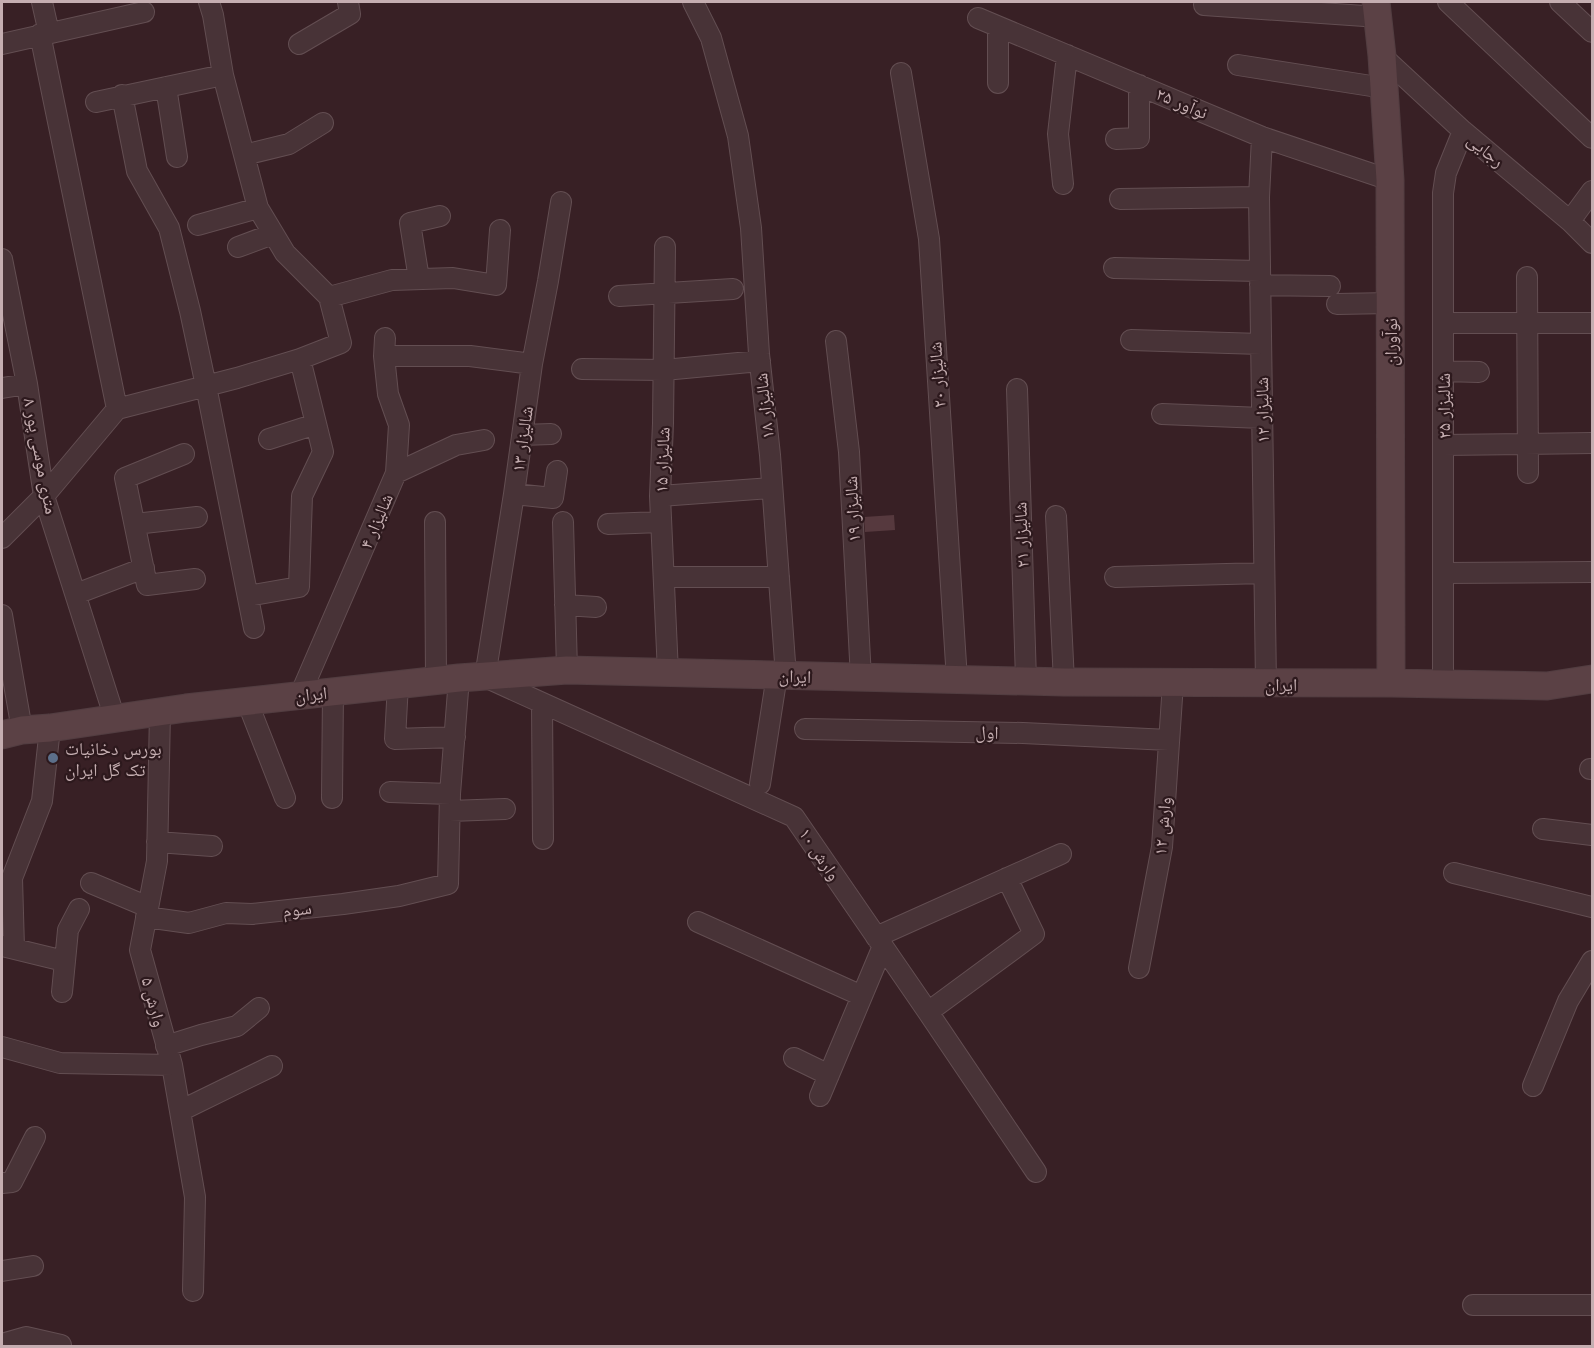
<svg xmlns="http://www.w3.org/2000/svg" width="1594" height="1348" font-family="'PT Sans','Noto Naskh Arabic',sans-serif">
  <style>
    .building { fill: #56393e }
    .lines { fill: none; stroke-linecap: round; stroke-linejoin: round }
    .street-casing { stroke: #634e52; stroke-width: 22 }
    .secondary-casing { stroke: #523d41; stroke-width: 29 }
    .street { stroke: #483337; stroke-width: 20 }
    .secondary { stroke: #5b4145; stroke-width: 27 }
    .service-dot { fill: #5c6f8a; stroke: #2d191d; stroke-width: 2 }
    .labels { text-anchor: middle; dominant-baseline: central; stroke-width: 4.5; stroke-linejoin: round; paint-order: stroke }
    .street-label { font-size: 18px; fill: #c5aeb1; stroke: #2d191d }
    .poi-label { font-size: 18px; fill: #c5aeb1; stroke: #2d191d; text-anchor: start }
  </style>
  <rect width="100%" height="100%" fill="#382025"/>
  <path class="building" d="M 894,515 L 895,530 L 865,532 L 864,517 Z"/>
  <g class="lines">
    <defs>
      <path id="street" d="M 42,2 L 49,33
        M 693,2 L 711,38 L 738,136 L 751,228 L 759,354 L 770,455 L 786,676
        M 1448,2 L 1592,138
        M 1560,2 L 1592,32
        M 1204,5 L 1379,17
        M 978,18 L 1262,137 L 1390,180
        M 40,34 L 117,409
        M 2,44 L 144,12
        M 299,44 L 350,14 L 348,2
        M 1382,56 L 1463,131 L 1570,221 L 1592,243
        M 1238,65 L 1384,88
        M 901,73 L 929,239 L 957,680
        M 998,83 L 998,27
        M 166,87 L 177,157
        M 122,95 L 137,171 L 169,228 L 190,311 L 206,386 L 254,628
        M 96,102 L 223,75
        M 1262,137 L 1259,197 L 1266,684
        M 1116,139 L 1139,138 L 1139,85
        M 244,155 L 289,144 L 323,123
        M 1063,184 L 1058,134 L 1067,55
        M 1120,199 L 1259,197
        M 561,202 L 548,281 L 532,364 L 514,494 L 485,677 L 794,817 L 928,1012 L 1036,1172
        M 1570,221 L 1592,191
        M 198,225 L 258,208
        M 238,247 L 273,234
        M 665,247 L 663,423 L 660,496 L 668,673
        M 2,259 L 27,384 L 44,496 L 115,719
        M 1114,268 L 1260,271
        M 1527,277 L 1528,473
        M 419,279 L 410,223 L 440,216
        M 1260,285 L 1330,286
        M 619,296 L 733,289
        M 329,297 L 392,280 L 453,278 L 496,285 L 500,230
        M 1337,304 L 1390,303
        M 1443,323 L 1592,323
        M 1131,340 L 1261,344
        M 836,341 L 849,452 L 861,678
        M 384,356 L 470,356 L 532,364
        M 582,369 L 664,370 L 760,361
        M 1443,371 L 1479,372
        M 2,388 L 27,384
        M 1017,389 L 1026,680
        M 1162,414 L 1262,418
        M 522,435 L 551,434
        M 269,439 L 316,424
        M 1443,445 L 1592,443
        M 184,454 L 125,478 L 147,585 L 195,579
        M 396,473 L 456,445 L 484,440
        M 514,494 L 553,498 L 557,471
        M 660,496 L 772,488
        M 1056,516 L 1064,682
        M 435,522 L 436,680
        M 563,522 L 567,670
        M 135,524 L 197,517
        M 608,524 L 661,522
        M 2,538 L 44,496 L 117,409 L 237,378 L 300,359 L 341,343 L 329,297 L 285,253 L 258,208 L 223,75 L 213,15 L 209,2
        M 1443,573 L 1592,572
        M 664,577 L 779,577
        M 1115,577 L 1264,573
        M 76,594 L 144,568
        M 248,596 L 299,587 L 302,496 L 323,452 L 300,359
        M 565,605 L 596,607
        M 2,615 L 22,730
        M 398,684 L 395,739 L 455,737
        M 1443,685 L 1443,193 L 1446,173 L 1463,131
        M 300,695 L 396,473 L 399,425 L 388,394 L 384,356 L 385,338
        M 247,701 L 285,798
        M 542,703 L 543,839
        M 160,712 L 157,861 L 140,950 L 172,1065 L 195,1197 L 193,1291
        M 805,729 L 1023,733 L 1169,740
        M 1590,769 L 1592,769
        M 760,784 L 777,675
        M 390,792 L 450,794
        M 332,798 L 333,691
        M 450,811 L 505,809
        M 1543,829 L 1592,835
        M 157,842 L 212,846
        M 1454,873 L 1592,907
        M 91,883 L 148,907
        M 146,917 L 189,923 L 226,913 L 252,914 L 343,904 L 399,896 L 448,884 L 450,794 L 459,678
        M 698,922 L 862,996
        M 876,937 L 1061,854
        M 2,946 L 64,961
        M 14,948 L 12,878 L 42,801 L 50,728
        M 1139,968 L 1162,847 L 1173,683
        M 62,992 L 68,930 L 79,909
        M 928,1012 L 1034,934 L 1007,878
        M 166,1046 L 201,1035 L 237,1026 L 259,1008
        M 2,1047 L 60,1063 L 172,1065
        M 794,1058 L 829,1075
        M 1533,1086 L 1568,1001 L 1592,961
        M 820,1096 L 883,946
        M 180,1111 L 272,1066
        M 2,1183 L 12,1182 L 35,1137
        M 2,1271 L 33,1266
        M 1473,1305 L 1592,1305
        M 2,1344 L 26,1337 L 61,1345"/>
      <path id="secondary" d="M 1376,2 L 1382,56 L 1390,180 L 1391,683
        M 2,735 L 22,730 L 50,728 L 186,708 L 459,678 L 567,670 L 1064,682 L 1391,683 L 1547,686 L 1592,679"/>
    </defs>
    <use href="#street" class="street-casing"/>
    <use href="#secondary" class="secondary-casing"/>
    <use href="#street" class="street"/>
    <use href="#secondary" class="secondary"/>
  </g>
  <circle class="service-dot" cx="53" cy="758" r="6"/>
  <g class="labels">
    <g class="street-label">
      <text transform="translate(1182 103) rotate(23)">نوآور ۲۵</text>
      <text transform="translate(1486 150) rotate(40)">رجایی</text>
      <text transform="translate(1390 342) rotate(-90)">نوآوران</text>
      <text transform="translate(937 375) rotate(-94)">شالیزار ۲۰</text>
      <text transform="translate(764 406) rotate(-96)">شالیزار ۱۸</text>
      <text transform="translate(1443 406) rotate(-90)">شالیزار ۲۵</text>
      <text transform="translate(1262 410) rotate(-91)">شالیزار ۱۲</text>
      <text transform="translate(522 439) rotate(-82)">شالیزار ۱۳</text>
      <text transform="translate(41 456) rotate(79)">۸ متری موسی پور</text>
      <text transform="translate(662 460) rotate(-88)">شالیزار ۱۵</text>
      <text transform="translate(852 509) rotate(-93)">شالیزار ۱۹</text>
      <text transform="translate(376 521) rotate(-67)">شالیزار ۴</text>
      <text transform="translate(1021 535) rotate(-92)">شالیزار ۲۱</text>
      <text transform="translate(795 676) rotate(2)">ایران</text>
      <text x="1281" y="684">ایران</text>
      <text transform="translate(311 694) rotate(-6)">ایران</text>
      <text transform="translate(987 732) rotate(1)">اول</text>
      <text transform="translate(1162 826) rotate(-85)">وارش ۱۲</text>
      <text transform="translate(820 854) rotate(56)">وارش ۱۰</text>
      <text transform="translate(297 909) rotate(-7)">سوم</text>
      <text transform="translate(154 1002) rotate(75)">وارش ۵</text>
    </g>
    <g class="poi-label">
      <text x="65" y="748">بورس دخانیات<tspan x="65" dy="21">تک گل ایران</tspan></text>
    </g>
  </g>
  <rect width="1594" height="1348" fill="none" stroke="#c5aeb1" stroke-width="6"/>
</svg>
